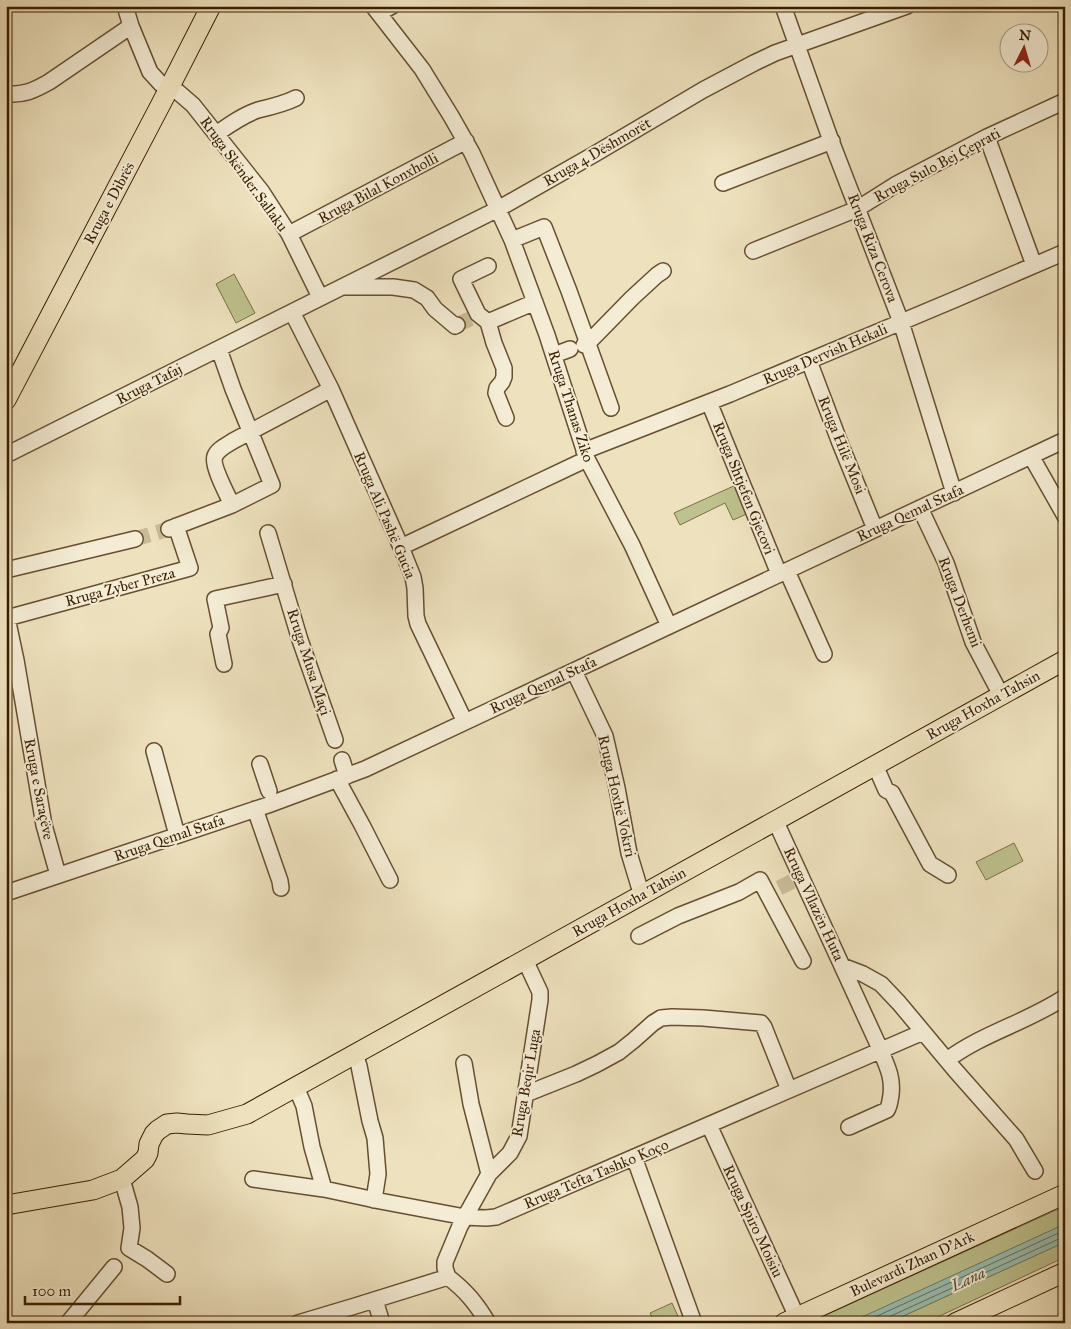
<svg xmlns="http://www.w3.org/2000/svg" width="1071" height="1329" font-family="'IM FELL Great Primer',serif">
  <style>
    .green { fill: #bec28e; stroke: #7b7047 }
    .water { fill: #99beb1; stroke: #727e6a }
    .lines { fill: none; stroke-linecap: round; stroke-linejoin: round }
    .shore { stroke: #686e58; stroke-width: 1 }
    .minor-tunnel { stroke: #cabb98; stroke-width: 15; stroke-dasharray: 15 8; stroke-linecap: butt }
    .minor-casing { stroke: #664f30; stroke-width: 18 }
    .major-casing { stroke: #381e00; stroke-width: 21 }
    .minor { stroke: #f4ecd5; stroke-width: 15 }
    .major { stroke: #eee2be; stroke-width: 19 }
    .labels { text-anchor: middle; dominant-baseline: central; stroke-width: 4; stroke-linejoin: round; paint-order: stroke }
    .street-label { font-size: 15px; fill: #381e00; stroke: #f4ecd5 }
    .water-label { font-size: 16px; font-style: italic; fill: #554e35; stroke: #f4ecd5 }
  </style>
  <rect width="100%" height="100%" fill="#eee2be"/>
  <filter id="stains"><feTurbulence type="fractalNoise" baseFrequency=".004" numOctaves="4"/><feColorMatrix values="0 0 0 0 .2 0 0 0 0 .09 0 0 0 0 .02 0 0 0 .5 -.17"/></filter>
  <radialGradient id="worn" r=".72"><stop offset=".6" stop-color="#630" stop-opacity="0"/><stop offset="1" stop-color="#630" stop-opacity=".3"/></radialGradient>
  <path class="green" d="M 234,274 L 255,313 L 236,323 L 216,284 Z
    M 738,484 L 749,513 L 733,520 L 725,503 L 680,525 L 674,513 Z
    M 1014,843 L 1023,861 L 986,880 L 976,862 Z
    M 1065,1206 L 1065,1224 L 850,1323 L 808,1323 Z
    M 1065,1242 L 1065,1257 L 925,1323 L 888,1323 Z
    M 672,1303 L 681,1323 L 639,1323 L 652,1317 L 650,1313 Z"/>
  <path class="water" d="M 1065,1224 L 1065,1242 L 888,1323 L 849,1323 Z"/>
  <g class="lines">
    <path class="shore" d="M 862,1323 L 1065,1230
      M 887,1323 L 888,1318 L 891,1316 L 1061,1238 L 1065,1237"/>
    <path class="minor-tunnel" d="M 457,325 L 472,318
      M 135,539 L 169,529
      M 779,888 L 793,881"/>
    <defs>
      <path id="minor" d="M 125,6 L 131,26 L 150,72 L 161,84 L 178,92 L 193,105 L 262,192 L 289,234 L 320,297
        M 373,6 L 422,69 L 451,116 L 472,153 L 512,240 L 547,335 L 587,459 L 632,545 L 669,626
        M 783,6 L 830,138 L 901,322 L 954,493
        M 379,13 L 392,6
        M 6,94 C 24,95 33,91 49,82 L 131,26
        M 216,134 C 229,125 243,115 258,110 C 271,107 284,104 296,98
        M 987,137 L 1034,265
        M 723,183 L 832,141
        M 289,234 L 466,141
        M 512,240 L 544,227 L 569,291 L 611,408
        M 753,251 L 857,209 L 895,185 L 987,137 L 1065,101
        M 488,266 L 461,279 L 478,314 L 488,322 L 535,302
        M 345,287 L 393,287 L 414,290 L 427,298 L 435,309 L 455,326 L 457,325
        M 292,312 L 331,389 L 401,547 L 413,577 L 415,588 L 416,616 L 418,624 L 465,722
        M 488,322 L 494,343 L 504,368 L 504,377 L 502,382 L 497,388 L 496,393 L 506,418
        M 584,345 L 588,343 L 632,298 L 657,275 L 663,271
        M 554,355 L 570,349
        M 809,361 L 840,443 L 875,529
        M 709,402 L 779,574
        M 584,451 L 730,394 L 956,299 L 1065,252
        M 6,455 L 498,209 L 593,155 L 703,90 L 754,63 L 775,53 L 907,6
        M 1031,456 L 1065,516
        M 232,505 C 228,496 211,465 215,456 C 218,449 227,445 233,441 L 331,389
        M 920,508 L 946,563 L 973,642 L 1001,695
        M 169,529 L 232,505 L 272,485 L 233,389 L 219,349
        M 268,533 L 300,640 L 335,740
        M 401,547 L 587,459
        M 6,570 L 135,539
        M 787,571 L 824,654
        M 6,613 L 16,660 L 44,825 L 58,875
        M 7,618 L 190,568 L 176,526
        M 224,664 L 218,634 L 221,628 L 215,599 L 284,584
        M 574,671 L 605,736 L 617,788 L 629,853 L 642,896
        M 154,751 L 177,835
        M 342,760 L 347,776
        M 260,764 L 269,791
        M 875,765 L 886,790 L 892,793 L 930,864 L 948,875
        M 337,779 L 362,825 L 390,880
        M 255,809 L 280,881 L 281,888
        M 775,820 L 881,1051 C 887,1067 893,1076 891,1095 C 890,1100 890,1105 887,1110 L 849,1127
        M 6,893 L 268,805 L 365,769 L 1065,440
        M 639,936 L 678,916 L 739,892 L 760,880 L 803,961
        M 842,966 L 863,974 L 881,984 L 899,1003 L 955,1070 L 1016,1139 L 1035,1171
        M 355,1054 L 359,1066 L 370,1121 L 375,1138 L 378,1174 L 374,1200
        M 947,1060 C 983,1033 1028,1022 1065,997
        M 464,1063 L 471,1104 L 489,1174
        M 296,1087 L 304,1106 L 312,1147 L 324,1189
        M 526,1094 L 576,1074 L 597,1064 L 619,1052 L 634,1040 L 653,1023 L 661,1018 L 672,1017 L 703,1018 L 761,1023 L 764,1027 L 789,1090
        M 709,1125 L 797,1317
        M 634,1157 L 694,1323
        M 122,1179 L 130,1207 L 132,1228 L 129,1248 L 147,1259 L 167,1274
        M 253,1179 L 324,1189 L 380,1201 L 465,1217 L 486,1218 L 496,1217 L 923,1032
        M 448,1277 L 445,1268 L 445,1262 L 460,1226 L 489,1174 L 510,1153 L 519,1136 L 540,1000 L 540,992 L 525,960
        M 448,1277 C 466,1291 476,1303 488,1323
        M 375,1300 L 382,1323
        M 68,1323 L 114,1267
        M 298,1323 L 355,1306 L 448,1277"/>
      <path id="major" d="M 6,400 L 162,102 L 211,6
        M 6,1205 L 93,1190 L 122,1179 L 145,1159 L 148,1153 L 149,1144 L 154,1134 L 158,1130 L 167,1124 L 177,1123 L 187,1124 L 208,1125 L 247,1114 L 1065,660
        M 784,1323 L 1065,1194
        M 955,1323 L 1065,1272"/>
    </defs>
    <use href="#minor" class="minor-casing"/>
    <use href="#major" class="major-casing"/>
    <use href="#minor" class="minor"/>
    <use href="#major" class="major"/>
  </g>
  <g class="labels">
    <g class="street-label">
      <text transform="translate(597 152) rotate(-30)">Rruga 4 Dëshmorët</text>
      <text transform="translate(937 165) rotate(-28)">Rruga Sulo Bej Çeprati</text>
      <text transform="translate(244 174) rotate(54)">Rruga Skënder Sallaku</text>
      <text transform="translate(378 188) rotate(-28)">Rruga Bilal Konxholli</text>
      <text transform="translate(109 203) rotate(-62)">Rruga e Dibrës</text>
      <text transform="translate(873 248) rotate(69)">Rruga Riza Cerova</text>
      <text transform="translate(825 354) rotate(-23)">Rruga Dervish Hekali</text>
      <text transform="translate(149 384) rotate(-27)">Rruga Tafaj</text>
      <text transform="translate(571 406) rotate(72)">Rruga Thanas Ziko</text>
      <text transform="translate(842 445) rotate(68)">Rruga Hilë Mosi</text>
      <text transform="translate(744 488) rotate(68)">Rruga Shtjefen Gjecovi</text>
      <text transform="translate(910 513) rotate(-25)">Rruga Qemal Stafa</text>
      <text transform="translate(385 515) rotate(67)">Rruga Ali Pashë Gucia</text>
      <text transform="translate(120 587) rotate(-15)">Rruga Zyber Preza</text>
      <text transform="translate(960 602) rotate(69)">Rruga Derhemi</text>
      <text transform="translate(309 662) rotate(72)">Rruga Musa Maçi</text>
      <text transform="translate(543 685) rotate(-25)">Rruga Qemal Stafa</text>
      <text transform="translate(983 705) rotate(-29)">Rruga Hoxha Tahsin</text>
      <text transform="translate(39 789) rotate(79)">Rruga e Saraçëve</text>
      <text transform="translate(617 796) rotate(77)">Rruga Hoxhë Vokrri</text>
      <text transform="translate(169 838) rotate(-19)">Rruga Qemal Stafa</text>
      <text transform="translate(629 902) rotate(-29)">Rruga Hoxha Tahsin</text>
      <text transform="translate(814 904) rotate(65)">Rruga Vllazën Huta</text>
      <text transform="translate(526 1083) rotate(-80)">Rruga Beqir Luga</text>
      <text transform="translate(596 1174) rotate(-23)">Rruga Tefta Tashko Koço</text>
      <text transform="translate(753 1221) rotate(65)">Rruga Spiro Moisiu</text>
      <text transform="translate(912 1264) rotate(-25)">Bulevardi Zhan D'Ark</text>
    </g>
    <g class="water-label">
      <text transform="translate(968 1279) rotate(-25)">Lana</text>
    </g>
  </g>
  <rect width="1071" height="1329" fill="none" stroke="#eee2be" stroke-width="25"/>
  <rect x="8" y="8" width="1056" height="1314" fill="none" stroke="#381e00" stroke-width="2.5"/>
  <rect x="12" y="12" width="1046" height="1304" fill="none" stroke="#381e00"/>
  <g transform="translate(1024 48) rotate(5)"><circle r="24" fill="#f4ecd5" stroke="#a99a80"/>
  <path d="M0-4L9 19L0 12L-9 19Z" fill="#8f2418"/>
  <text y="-8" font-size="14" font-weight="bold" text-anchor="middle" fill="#381e00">N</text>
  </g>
  <path d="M25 1296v8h155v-8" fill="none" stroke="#381e00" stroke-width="2.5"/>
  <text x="32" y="1296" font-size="15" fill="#381e00" stroke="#f4ecd5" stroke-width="4" paint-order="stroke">100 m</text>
  <rect width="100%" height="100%" filter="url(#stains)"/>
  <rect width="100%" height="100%" fill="url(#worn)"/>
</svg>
